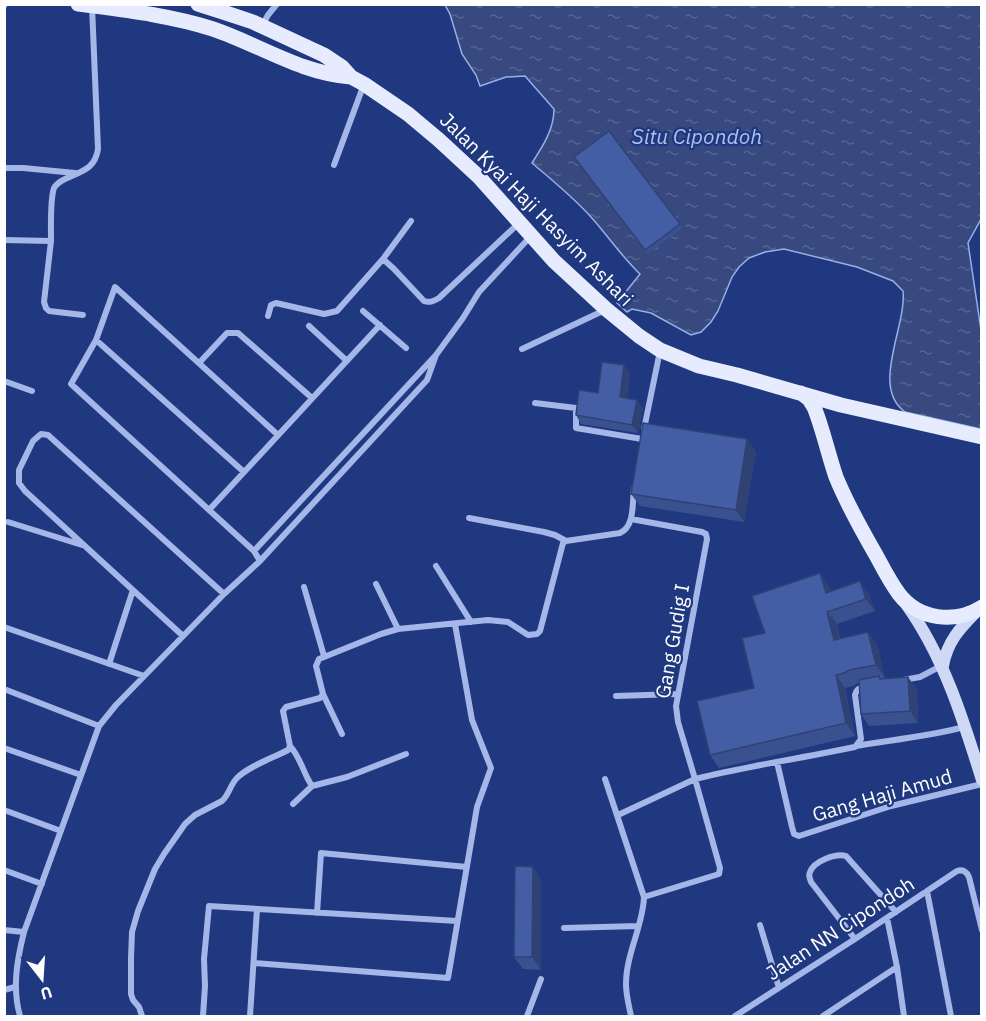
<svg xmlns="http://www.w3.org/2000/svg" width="986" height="1021" font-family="'IBM Plex Sans',sans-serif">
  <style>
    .water { fill: url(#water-ripples); stroke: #98afe9; stroke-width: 1.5 }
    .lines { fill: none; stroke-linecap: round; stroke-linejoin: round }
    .street { stroke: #a4b7e8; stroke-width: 6 }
    .secondary { stroke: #cfd9f6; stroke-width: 12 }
    .primary { stroke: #e6ebfd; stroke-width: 15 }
    .wall { fill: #3a518f }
    .shaded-wall { fill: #304274 }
    .building { fill: #445ea6; stroke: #304274; stroke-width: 1.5 }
    .labels { text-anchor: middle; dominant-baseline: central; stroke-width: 4.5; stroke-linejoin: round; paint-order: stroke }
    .street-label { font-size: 20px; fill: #fff; stroke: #20387f }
    .water-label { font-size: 21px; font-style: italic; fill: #afc1ef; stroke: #20387f }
  </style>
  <defs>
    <pattern id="water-ripples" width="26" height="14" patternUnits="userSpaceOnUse" patternTransform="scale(1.5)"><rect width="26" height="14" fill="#37497e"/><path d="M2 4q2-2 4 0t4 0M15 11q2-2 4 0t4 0" fill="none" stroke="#556491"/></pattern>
  </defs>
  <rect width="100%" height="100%" fill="#20387f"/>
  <path class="water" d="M 445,5 L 981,5 L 981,219 L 968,243 L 981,330 L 981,429 L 905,412 C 870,387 907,326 903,291 L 893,281 L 857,267 L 784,249 L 765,252 L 749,258 L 739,267 L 732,277 L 718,311 L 711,322 L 701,332 L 691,335 L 651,313 L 632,309 L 627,312 L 617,303 L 640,274 C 622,257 608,236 591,217 C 573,197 552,180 532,163 C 543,146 554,129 554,109 L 525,76 L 506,77 L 480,86 L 476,75 L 462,54 L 450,14 Z"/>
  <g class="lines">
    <path class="street" d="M 4,6 L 5,4
      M 262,26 L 268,15 L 277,4
      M 334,165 L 364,84
      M 4,168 L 23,168 L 75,173
      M 4,240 L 51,241 C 51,227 50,199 54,188 C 57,183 61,181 65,179 C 82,171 95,169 98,149 L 92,6
      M 51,241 L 44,302 L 46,308 L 49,311 L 83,315
      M 383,259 L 411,221
      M 363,311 L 406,348
      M 268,316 L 271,305 L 276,303 L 324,314 L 337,311 L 383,259 L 394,269 L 424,301 C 430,303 434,301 439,298 L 519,223
      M 309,326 L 347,361
      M 96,340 L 244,472
      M 522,349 L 605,310
      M 199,363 L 227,333 L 238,333 L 312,398
      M 4,381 L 32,391
      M 535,403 L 576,408 L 576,428 L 642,439
      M 644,429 L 660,351
      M 209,510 L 380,325
      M 469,518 L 544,532 L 555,535 L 566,541
      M 8,522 L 82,545
      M 254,551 L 436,355 L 463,318 L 479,292 L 530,237
      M 260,561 L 254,551 L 71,384 L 96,340 L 115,287 L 278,435
      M 436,566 L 471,622
      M 376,584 L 398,629
      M 304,587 L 324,656
      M 4,627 L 144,676
      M 183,636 L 25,491 L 19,483 L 19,470 L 33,441 L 41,434 L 48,435 L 224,594
      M 109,664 L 133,590
      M 903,680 L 920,677 L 941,666
      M 4,689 L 99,726
      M 323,694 L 342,734
      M 616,696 L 678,694
      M 290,746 C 301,758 303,773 312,786 L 347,777 L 406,754
      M 856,746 C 892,740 929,736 965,727
      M 4,748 L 81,775
      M 777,762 L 792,827 L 794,834 L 799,836 L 891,806 L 982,784
      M 605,779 L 644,897 C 643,926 626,954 626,984 C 626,995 629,1006 631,1016
      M 293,804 L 312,786
      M 4,810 L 61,831
      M 618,815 L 695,779 L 678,722 L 676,706 L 707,539 L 706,534 L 702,532 L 631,519
      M 4,870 L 42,884
      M 927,891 L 951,1016
      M 644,897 L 719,874 L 720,868 L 695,779 C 748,766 802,758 855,747 L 861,739 L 855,695 C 857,688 860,688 867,687
      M 317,913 L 321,853 L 467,867
      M 887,918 L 897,967 L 904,1016
      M 760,925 L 779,988
      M 564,928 L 638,926
      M 4,930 L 24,932
      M 855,939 L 811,882 C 810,878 808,876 810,872 C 814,861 836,853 846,856 L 896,912
      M 254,963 L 448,978 L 477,807 L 491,768 L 472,720 L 455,624
      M 4,990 L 15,987
      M 20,1016 C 12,988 17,960 24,932 L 99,726 L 116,705 L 224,594 L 260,561 L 427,380 L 436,355
      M 142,1016 L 139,1007 L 133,1000 L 131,994 L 131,958 L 132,932 L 138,911 L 155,869 L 164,854 L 185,824 L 195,815 L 222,801 C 229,795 230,785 237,778 C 249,766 273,758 288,750 L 290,746 L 283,711 L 286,707 L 320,698 L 323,694 L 316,666 L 319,659 L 381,634 L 398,629 L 488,620 L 508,622 L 528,635 L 537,634 L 540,631 L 563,543 L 566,541 L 620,533 C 635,526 632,504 634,489
      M 203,1016 L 205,986 L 204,959 L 209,906 L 457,921
      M 250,1016 L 257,909
      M 527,1016 L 541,979
      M 735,1016 L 855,939 L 957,871 C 963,869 967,872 969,877 L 982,930
      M 823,1016 L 897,967"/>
    <path class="secondary" d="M 906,604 C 944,657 963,719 982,780
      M 943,666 C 947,642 960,628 976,612"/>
    <path class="primary" d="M 78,4 C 123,10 169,15 213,29 C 260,45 300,73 351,77
      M 198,4 L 220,11 L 253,22 L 324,55 L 342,67 L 351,77 L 364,84 L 408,114 L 439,140 L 479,177 L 554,261 L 606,309 L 639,336 L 660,350 L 699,366 L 737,375 L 841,405 L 982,437
      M 801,393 L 809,399 L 814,407 C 823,429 828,454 836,477 C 847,504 861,529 876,555 C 883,568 890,582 899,594 C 919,620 955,624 982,607"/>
  </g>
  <path class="wall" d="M 609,131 L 683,228 L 648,254 L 574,157 Z
    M 630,373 L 627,398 L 643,408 L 638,433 L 581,424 L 576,415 L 598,393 Z
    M 747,439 L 756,452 L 744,522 L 640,506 L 631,494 Z
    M 829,586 L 830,591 L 869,594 L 875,611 L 837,624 L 840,638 L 868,632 L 877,645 L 885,678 L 881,679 L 917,689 L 918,723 L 869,726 L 861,714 L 859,683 L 858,683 L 853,686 L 845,688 L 855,736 L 719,768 L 710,755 L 754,688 L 765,633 Z
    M 541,879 L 541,970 L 523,969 L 514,957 Z"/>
  <path class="shaded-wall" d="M 624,365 L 630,373 L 626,405 L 620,397 Z
    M 637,400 L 643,408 L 638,433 L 632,425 Z
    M 747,439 L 756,452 L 744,522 L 736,510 Z
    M 820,573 L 829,586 L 835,606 L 826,593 Z
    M 860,581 L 869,594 L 875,611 L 866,599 Z
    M 827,612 L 837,624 L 843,653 L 834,640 Z
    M 868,632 L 877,645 L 885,678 L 876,665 Z
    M 836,675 L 845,688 L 855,736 L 846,723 Z
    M 908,677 L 917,689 L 918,723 L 910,711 Z
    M 533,867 L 541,879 L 541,970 L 532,957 Z"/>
  <path class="building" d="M 609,131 L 680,224 L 645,250 L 574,157 Z
    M 602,362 L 624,365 L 620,397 L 637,400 L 632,425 L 576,415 L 579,390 L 598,393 Z
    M 643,423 L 747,439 L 736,510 L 631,494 Z
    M 820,573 L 826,593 L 860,581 L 866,599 L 827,612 L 834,640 L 868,632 L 876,665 L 849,670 L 844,673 L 836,675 L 846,723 L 710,755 L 697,701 L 754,688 L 742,638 L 765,633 L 752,596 Z
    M 879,676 L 880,679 L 908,677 L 910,711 L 861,714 L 859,680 Z
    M 515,866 L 533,867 L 532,957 L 514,957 Z"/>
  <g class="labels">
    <g class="street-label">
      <text transform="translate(537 209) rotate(45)">Jalan Kyai Haji Hasyim Ashari</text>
      <text transform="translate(672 641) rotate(-80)">Gang Gudig I</text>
      <text transform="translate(882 795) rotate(-16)">Gang Haji Amud</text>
      <text transform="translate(840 928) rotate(-33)">Jalan NN Cipondoh</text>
    </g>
    <g class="water-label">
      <text x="697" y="136">Situ Cipondoh</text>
    </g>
  </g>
  <rect width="986" height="1021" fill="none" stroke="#ffffff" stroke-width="12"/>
  <g transform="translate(42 979) rotate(163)" stroke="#20387f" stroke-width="4.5" paint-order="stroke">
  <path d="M0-4.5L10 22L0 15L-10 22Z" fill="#ffffff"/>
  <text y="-9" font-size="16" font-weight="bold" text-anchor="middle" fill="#ffffff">U</text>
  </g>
</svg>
